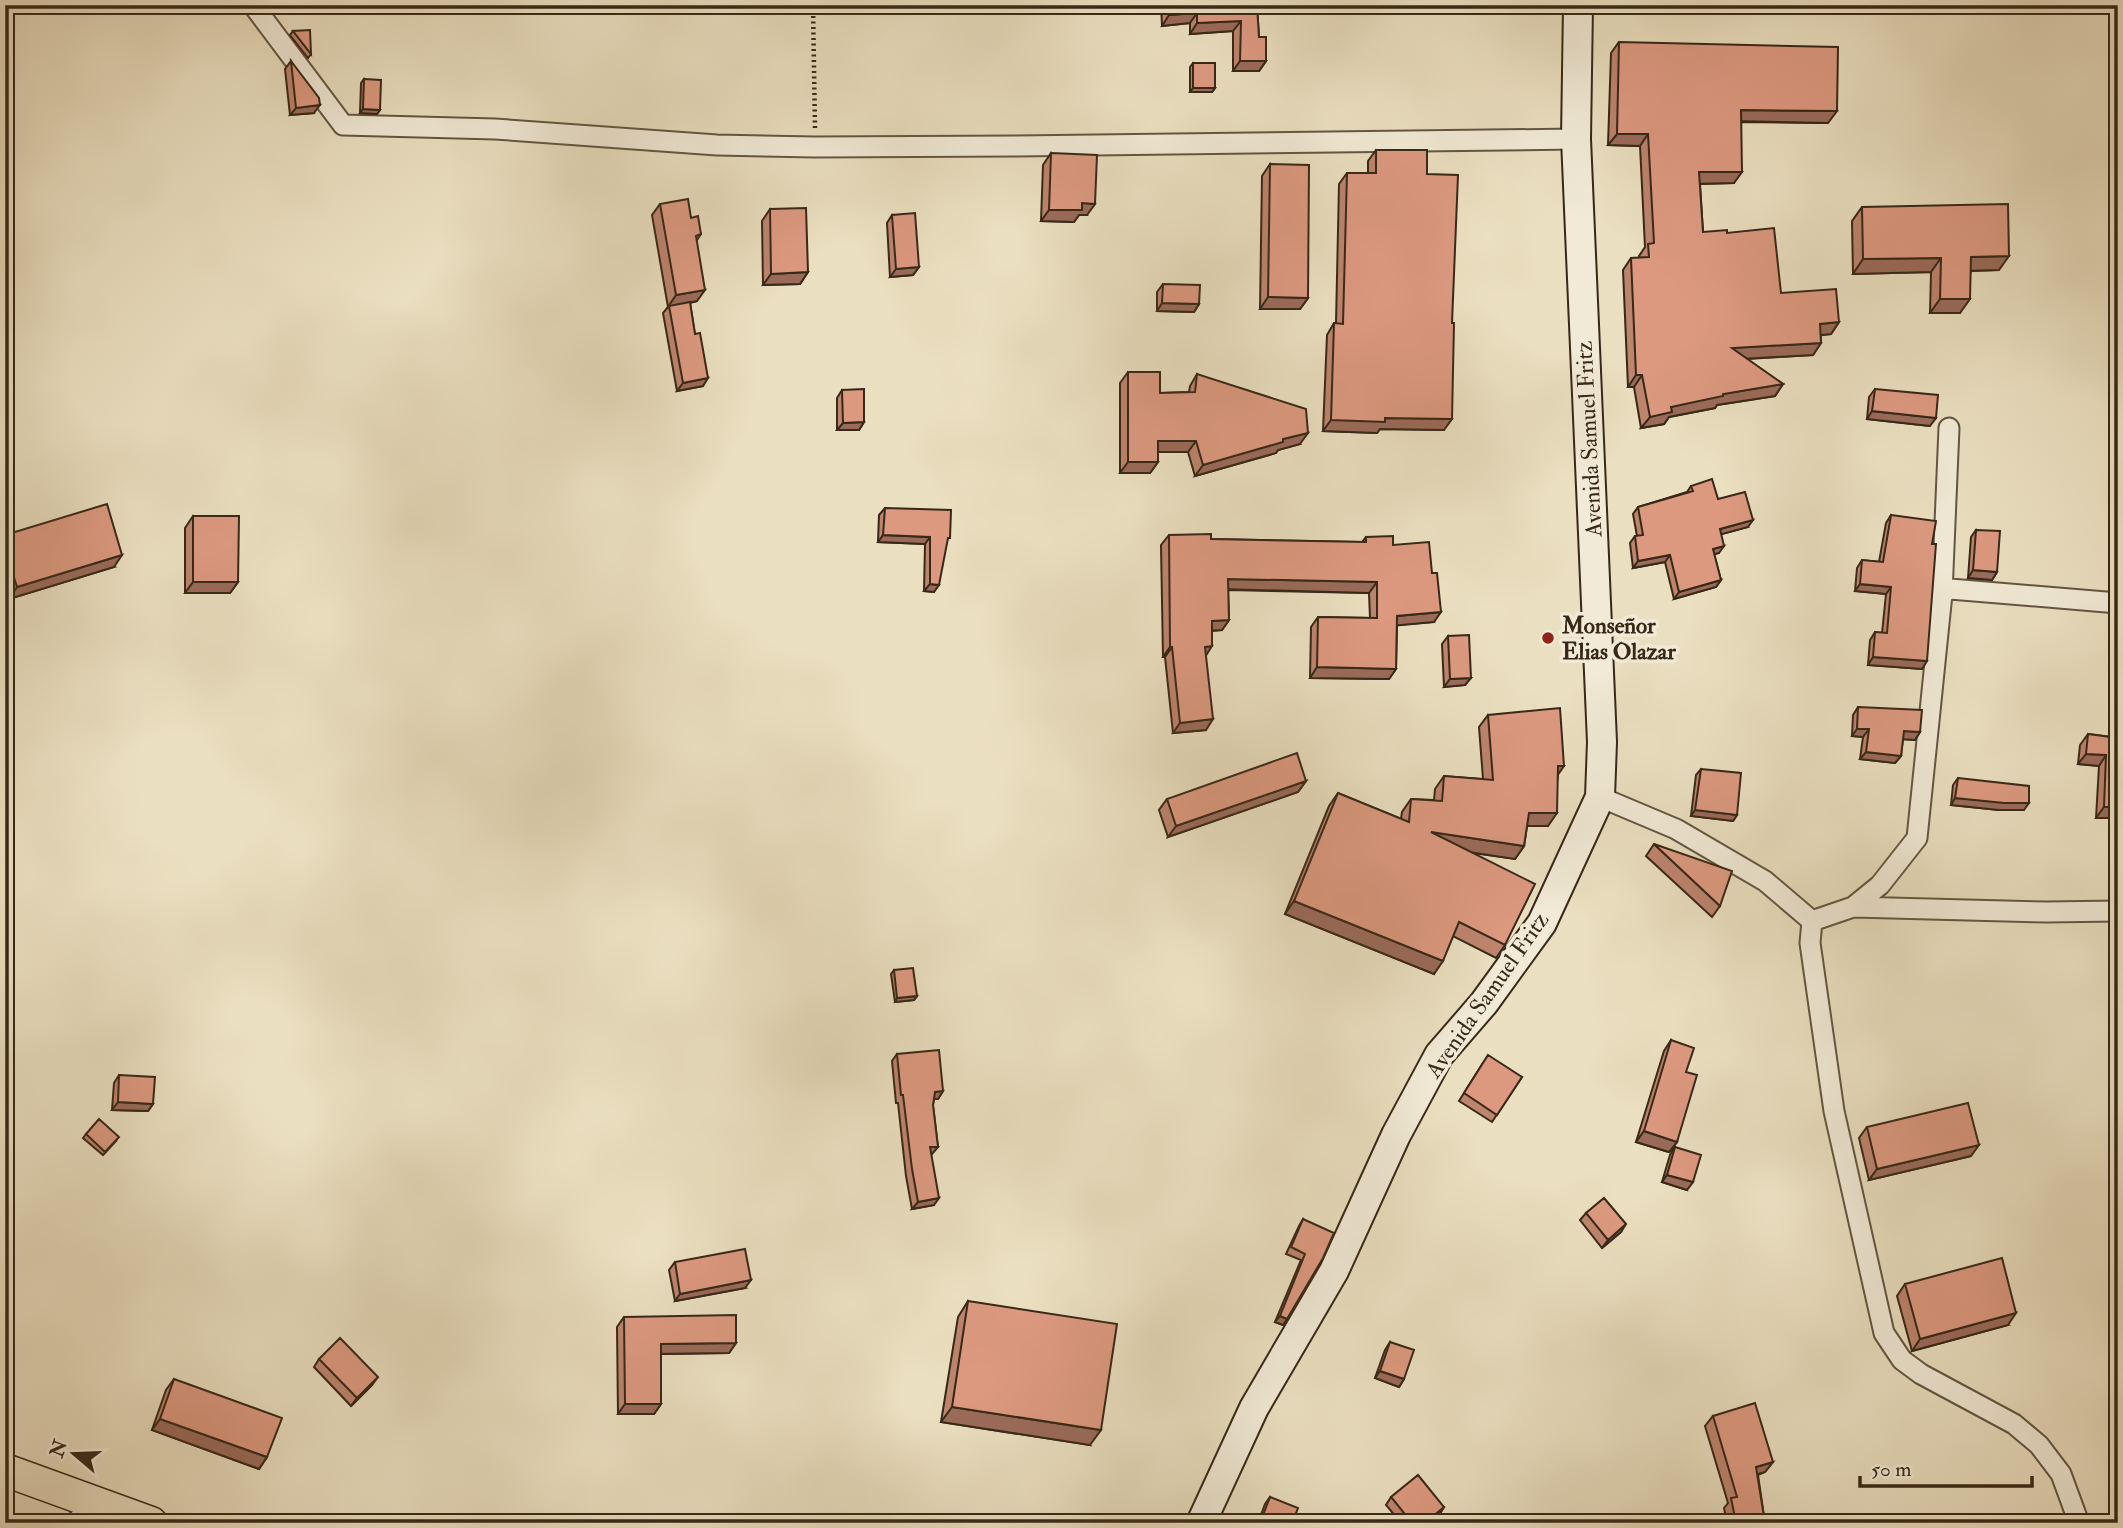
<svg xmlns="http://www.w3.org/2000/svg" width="2123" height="1528" font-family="'IM FELL Double Pica',serif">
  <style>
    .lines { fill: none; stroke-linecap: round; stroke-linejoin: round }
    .street-casing { stroke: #645641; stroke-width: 23 }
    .secondary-casing { stroke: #382817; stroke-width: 32 }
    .primary-casing { stroke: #382817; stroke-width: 35 }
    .path { stroke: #382817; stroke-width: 4.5; stroke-dasharray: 2 3.5; stroke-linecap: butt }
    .street { stroke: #f1ead6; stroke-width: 19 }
    .secondary { stroke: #f1ead6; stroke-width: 28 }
    .primary { stroke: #eadfc0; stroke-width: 32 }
    .wall { fill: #bd846e; stroke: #382817; stroke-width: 2 }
    .shaded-wall { fill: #9a6b5a; stroke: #382817; stroke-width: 2 }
    .building { fill: #dc9980; stroke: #382817; stroke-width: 2 }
    .poi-dot { fill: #8f2418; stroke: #f1ead6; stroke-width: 2.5 }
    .labels { text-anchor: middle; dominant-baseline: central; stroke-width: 7; stroke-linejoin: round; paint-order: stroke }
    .street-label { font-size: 23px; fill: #382817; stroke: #f1ead6 }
    .poi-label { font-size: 23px; font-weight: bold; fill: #382817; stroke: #f1ead6; text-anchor: start }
  </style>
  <rect width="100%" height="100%" fill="#eadfc0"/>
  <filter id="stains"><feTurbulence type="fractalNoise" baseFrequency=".00286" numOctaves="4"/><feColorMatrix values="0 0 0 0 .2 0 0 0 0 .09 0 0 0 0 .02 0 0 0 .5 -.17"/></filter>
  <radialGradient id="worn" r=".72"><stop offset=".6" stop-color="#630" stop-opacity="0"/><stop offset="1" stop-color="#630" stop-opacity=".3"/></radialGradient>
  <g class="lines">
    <defs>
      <path id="street" d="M 253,5 L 343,125 L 495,129 L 717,145 L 815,147 L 1016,146 L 1576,139
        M 1942,594 L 1950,589 L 2118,603
        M 1600,797 L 1676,829 L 1765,881 L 1812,921 L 1810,943 L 1834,1111 L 1884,1333 L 1902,1360 L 1921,1374 L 2014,1424 L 2039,1445 L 2061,1474 L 2079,1523
        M 1853,907 L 2046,912 L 2118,911
        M 1812,921 L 1853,907 L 1880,885 L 1917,838 L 1942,594 L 1949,428
        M 75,1523 L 96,1502"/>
      <path id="secondary" d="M 1201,1523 L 1254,1408 L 1334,1271 L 1396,1135 L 1439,1055 L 1484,1003 L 1542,923 L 1600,797 L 1602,742 L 1576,139 L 1578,5"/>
      <path id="primary" d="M 5,1470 L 151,1523"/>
    </defs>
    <use href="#street" class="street-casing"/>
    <use href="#secondary" class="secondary-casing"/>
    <use href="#primary" class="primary-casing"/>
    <path class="path" d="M 813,5 L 815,129"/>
    <use href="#street" class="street"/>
    <use href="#secondary" class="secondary"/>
    <use href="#primary" class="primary"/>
  </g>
  <path class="wall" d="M 1161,5 L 1257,5 L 1259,37 L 1266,61 L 1259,71 L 1233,71 L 1233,31 L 1190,34 L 1190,23 L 1162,26 Z
    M 293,31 L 311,54 L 308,58 L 290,35 Z
    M 1619,42 L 1828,123 L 1741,122 L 1734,183 L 1700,184 L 1703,232 L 1727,233 L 1781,293 L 1839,322 L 1831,334 L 1821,335 L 1821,343 L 1813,355 L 1747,359 L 1783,384 L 1775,396 L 1717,405 L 1715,408 L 1669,417 L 1664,424 L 1641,428 L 1634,387 L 1628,387 L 1623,270 L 1631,258 L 1640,258 L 1639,256 L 1645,247 L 1640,146 L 1608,145 L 1611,53 Z
    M 291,61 L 314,113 L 290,115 L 285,69 Z
    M 1193,63 L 1215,88 L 1212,92 L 1190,92 L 1190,67 Z
    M 364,79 L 380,110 L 377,114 L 360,113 L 361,83 Z
    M 1376,150 L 1427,174 L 1444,430 L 1380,429 L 1377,433 L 1323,431 L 1327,335 L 1334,323 L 1336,323 L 1339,184 L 1347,173 L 1368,173 L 1368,161 Z
    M 1051,153 L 1087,215 L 1079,215 L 1074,222 L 1041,221 L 1043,165 Z
    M 1270,164 L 1308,298 L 1300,309 L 1260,309 L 1262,176 Z
    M 660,204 L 691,218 L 701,234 L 697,240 L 697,301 L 690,303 L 703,386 L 677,391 L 663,313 L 668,307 L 652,215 Z
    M 1862,207 L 1999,270 L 1971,271 L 1960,313 L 1930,313 L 1931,272 L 1853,274 L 1852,221 Z
    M 770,209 L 808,272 L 800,284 L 763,285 L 762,221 Z
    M 892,215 L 919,267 L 913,275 L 890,277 L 887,223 Z
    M 1163,284 L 1199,304 L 1194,312 L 1157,311 L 1157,292 Z
    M 1128,372 L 1160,393 L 1189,392 L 1190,386 L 1197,374 L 1300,444 L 1278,450 L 1276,453 L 1195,476 L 1188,452 L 1158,452 L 1158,462 L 1150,473 L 1120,473 L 1120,383 Z
    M 1875,389 L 1930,426 L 1867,419 L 1869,397 Z
    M 842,390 L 864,422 L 859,430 L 837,430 L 837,398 Z
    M 1691,486 L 1718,499 L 1748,527 L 1721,534 L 1719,553 L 1714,554 L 1721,580 L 1716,587 L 1674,599 L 1665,562 L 1633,568 L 1630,543 L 1635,536 L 1637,536 L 1633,514 L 1638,507 L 1687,492 Z
    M 885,508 L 947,541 L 934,592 L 924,591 L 925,544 L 878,542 L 879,515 Z
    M 1891,515 L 1932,544 L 1922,669 L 1868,665 L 1870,640 L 1875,632 L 1882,633 L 1886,594 L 1855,591 L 1857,568 L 1862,560 L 1879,562 L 1886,523 Z
    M 193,516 L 238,582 L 230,593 L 185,593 L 185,528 Z
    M 1976,530 L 1997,572 L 1992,580 L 1968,578 L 1971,537 Z
    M 5,535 L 114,567 L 9,599 L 5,587 Z
    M 1169,535 L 1211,539 L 1362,542 L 1366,537 L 1393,545 L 1434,622 L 1397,625 L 1396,669 L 1389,679 L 1310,678 L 1311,627 L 1318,617 L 1370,618 L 1369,593 L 1228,590 L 1229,620 L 1222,630 L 1212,631 L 1206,655 L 1206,730 L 1173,733 L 1165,657 L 1163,657 L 1161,545 Z
    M 1448,636 L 1465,685 L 1444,687 L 1442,644 Z
    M 1858,707 L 1920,732 L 1915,740 L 1903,739 L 1901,756 L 1895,763 L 1860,759 L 1863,737 L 1852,736 L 1853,715 Z
    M 1488,715 L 1558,776 L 1548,826 L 1527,826 L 1524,846 L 1515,859 L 1473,853 L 1505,945 L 1496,958 L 1453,936 L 1434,974 L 1285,914 L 1329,806 L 1338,793 L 1401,819 L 1402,812 L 1411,799 L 1434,800 L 1435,789 L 1444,776 L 1483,779 L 1479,727 Z
    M 2088,734 L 2118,738 L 2118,818 L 2096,818 L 2099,766 L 2078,764 L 2080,745 Z
    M 1701,769 L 1737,815 L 1733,821 L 1691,816 L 1696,775 Z
    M 1958,778 L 2024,810 L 1999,810 L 1951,805 L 1953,785 Z
    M 1306,781 L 1298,792 L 1168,837 L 1159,810 L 1167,799 Z
    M 1654,844 L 1720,906 L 1712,917 L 1646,856 Z
    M 894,970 L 917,996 L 914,1000 L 895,1002 L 891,974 Z
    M 1671,1040 L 1686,1072 L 1677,1142 L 1669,1152 L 1636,1142 L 1664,1051 Z
    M 897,1054 L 943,1091 L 938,1099 L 934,1099 L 933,1105 L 938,1147 L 931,1154 L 934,1205 L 912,1209 L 906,1176 L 898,1103 L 896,1103 L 892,1061 Z
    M 1483,1063 L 1522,1077 L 1492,1122 L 1459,1101 Z
    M 119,1075 L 153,1104 L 148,1111 L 112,1110 L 114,1083 Z
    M 1867,1127 L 1971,1156 L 1869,1180 L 1859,1138 Z
    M 86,1134 L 116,1141 L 103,1155 L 83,1138 Z
    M 1675,1147 L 1687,1190 L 1662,1182 L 1670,1155 Z
    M 1586,1213 L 1621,1232 L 1602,1248 L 1580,1220 Z
    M 1303,1219 L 1323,1258 L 1283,1325 L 1275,1322 L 1301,1260 L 1286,1254 L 1299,1226 Z
    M 675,1262 L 745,1288 L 675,1301 L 669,1270 Z
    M 1905,1284 L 2008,1325 L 1912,1351 L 1897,1296 Z
    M 968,1301 L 1090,1445 L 941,1422 L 958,1317 Z
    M 624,1317 L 736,1343 L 729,1353 L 661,1354 L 661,1404 L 654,1414 L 618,1414 L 617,1327 Z
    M 1390,1342 L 1404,1379 L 1399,1387 L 1375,1378 L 1385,1350 Z
    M 319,1359 L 372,1385 L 351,1406 L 314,1367 Z
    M 174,1379 L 267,1457 L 259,1469 L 152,1430 L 166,1390 Z
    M 1713,1416 L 1773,1462 L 1765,1472 L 1758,1475 L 1765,1523 L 1727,1523 L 1724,1508 L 1728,1503 L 1705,1426 Z
    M 1270,1497 L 1292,1523 L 1258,1523 L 1265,1504 Z
    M 1391,1497 L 1444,1507 L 1439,1515 L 1429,1523 L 1401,1523 L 1386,1505 Z"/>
  <path class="shaded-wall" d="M 1197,13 L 1190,23 L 1162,26 L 1169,15 Z
    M 1241,21 L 1233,31 L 1190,34 L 1197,23 Z
    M 1240,61 L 1266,61 L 1259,71 L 1233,71 Z
    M 1193,88 L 1215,88 L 1212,92 L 1190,92 Z
    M 320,105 L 314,113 L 290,115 L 296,108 Z
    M 363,109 L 380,110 L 377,114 L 360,113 Z
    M 1741,110 L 1837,111 L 1828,123 L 1733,121 Z
    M 1617,134 L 1648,134 L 1640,146 L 1608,145 Z
    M 1699,172 L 1742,172 L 1734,183 L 1691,184 Z
    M 1082,203 L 1095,204 L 1087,215 L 1079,215 L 1074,222 L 1041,221 L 1049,210 Z
    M 2009,256 L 1999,270 L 1961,271 L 1971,257 Z
    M 1941,258 L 1931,272 L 1853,274 L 1863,259 Z
    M 919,267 L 913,275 L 890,277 L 896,269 Z
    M 808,272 L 800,284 L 763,285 L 771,274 Z
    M 705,290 L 697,301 L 668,307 L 676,295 Z
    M 1268,297 L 1308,298 L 1300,309 L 1260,309 Z
    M 1940,299 L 1970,299 L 1960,313 L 1930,313 Z
    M 1162,303 L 1199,304 L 1194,312 L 1157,311 Z
    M 1839,322 L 1831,334 L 1812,336 L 1820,324 Z
    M 1821,343 L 1813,355 L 1724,360 L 1732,348 Z
    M 1636,375 L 1642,375 L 1634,387 L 1628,387 Z
    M 708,378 L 703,386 L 677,391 L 683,383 Z
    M 1783,384 L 1775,396 L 1717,405 L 1715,408 L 1669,417 L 1664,424 L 1641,428 L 1650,417 L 1671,407 L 1723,394 Z
    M 1872,411 L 1936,418 L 1930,426 L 1867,419 Z
    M 1385,418 L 1452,419 L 1444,430 L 1380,429 L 1377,433 L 1323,431 L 1331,420 Z
    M 864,422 L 859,430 L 837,430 L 843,423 Z
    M 1308,433 L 1300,444 L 1278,450 L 1276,453 L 1195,476 L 1203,465 L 1283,439 Z
    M 1158,441 L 1196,441 L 1188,452 L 1150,452 Z
    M 1128,462 L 1158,462 L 1150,473 L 1120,473 Z
    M 1753,520 L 1748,527 L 1715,536 L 1720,529 Z
    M 883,535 L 930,537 L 925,544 L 878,542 Z
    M 1724,546 L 1719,553 L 1708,556 L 1713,549 Z
    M 122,555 L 114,567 L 9,599 L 17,587 Z
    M 1670,555 L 1665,562 L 1633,568 L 1638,561 Z
    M 1973,570 L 1997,572 L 1992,580 L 1968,578 Z
    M 1228,579 L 1377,582 L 1369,593 L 1221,589 Z
    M 1721,580 L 1716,587 L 1674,599 L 1679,592 Z
    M 193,582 L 238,582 L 230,593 L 185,593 Z
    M 930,584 L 939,585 L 934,592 L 924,591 Z
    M 1860,584 L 1891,587 L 1886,594 L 1855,591 Z
    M 1441,612 L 1434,622 L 1390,626 L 1397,616 Z
    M 1229,620 L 1222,630 L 1204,631 L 1212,621 Z
    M 1212,646 L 1205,657 L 1205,647 Z
    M 1170,647 L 1172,647 L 1165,657 L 1163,657 Z
    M 1873,657 L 1927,661 L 1922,669 L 1868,665 Z
    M 1317,667 L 1396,669 L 1389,679 L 1310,678 Z
    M 1471,678 L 1465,685 L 1444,687 L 1450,679 Z
    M 1213,719 L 1206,730 L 1173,733 L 1180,723 Z
    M 1857,729 L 1869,729 L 1863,737 L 1852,736 Z
    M 1904,731 L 1920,732 L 1915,740 L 1899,739 Z
    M 1866,752 L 1901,756 L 1895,763 L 1860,759 Z
    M 2086,754 L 2106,755 L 2099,766 L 2078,764 Z
    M 1558,766 L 1564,766 L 1555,779 Z
    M 1306,781 L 1298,792 L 1168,837 L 1176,826 Z
    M 1955,798 L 2029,803 L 2024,810 L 1999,810 L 1951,805 Z
    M 2104,807 L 2118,807 L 2118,818 L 2096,818 Z
    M 1695,810 L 1737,815 L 1733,821 L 1691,816 Z
    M 1529,813 L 1557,813 L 1548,826 L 1520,826 Z
    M 1431,832 L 1524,846 L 1515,859 L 1422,845 Z
    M 1294,901 L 1443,961 L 1434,974 L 1285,914 Z
    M 917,996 L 914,1000 L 895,1002 L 897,998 Z
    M 943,1091 L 938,1099 L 930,1099 L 935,1092 Z
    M 118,1102 L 153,1104 L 148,1111 L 112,1110 Z
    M 1644,1131 L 1677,1142 L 1669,1152 L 1636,1142 Z
    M 1979,1145 L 1971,1156 L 1869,1180 L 1877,1169 Z
    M 930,1147 L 938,1147 L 932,1154 L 925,1155 Z
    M 1667,1175 L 1693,1182 L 1687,1190 L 1662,1182 Z
    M 939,1198 L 934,1205 L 912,1209 L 918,1202 Z
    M 1626,1224 L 1621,1232 L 1602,1248 L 1608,1240 Z
    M 751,1280 L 745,1288 L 675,1301 L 680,1294 Z
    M 2016,1313 L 2008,1325 L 1912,1351 L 1920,1339 Z
    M 1280,1316 L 1287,1319 L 1283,1325 L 1275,1322 Z
    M 736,1343 L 729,1353 L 653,1354 L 661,1344 Z
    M 1380,1371 L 1404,1379 L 1399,1387 L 1375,1378 Z
    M 378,1377 L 372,1385 L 351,1406 L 357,1398 Z
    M 625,1404 L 661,1404 L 654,1414 L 618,1414 Z
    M 952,1407 L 1101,1430 L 1090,1445 L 941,1422 Z
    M 160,1419 L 267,1457 L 259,1469 L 152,1430 Z
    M 1773,1462 L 1765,1472 L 1749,1477 L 1756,1467 Z
    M 1444,1507 L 1439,1515 L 1429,1523 L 1425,1523 Z"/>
  <path class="building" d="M 1168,5 L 1257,5 L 1259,37 L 1266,37 L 1266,61 L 1240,61 L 1241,21 L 1197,23 L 1197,13 L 1169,15 Z
    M 310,30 L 311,54 L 293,31 Z
    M 1619,42 L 1838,47 L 1837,111 L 1741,110 L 1742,172 L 1699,172 L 1703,232 L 1727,230 L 1727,233 L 1774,228 L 1781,293 L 1836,289 L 1839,322 L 1820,324 L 1821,343 L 1732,348 L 1783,384 L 1723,394 L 1723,396 L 1671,407 L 1672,412 L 1650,417 L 1642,375 L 1636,375 L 1631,258 L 1649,257 L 1648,244 L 1654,243 L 1648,134 L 1617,134 Z
    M 291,61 L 319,98 L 320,105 L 296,108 Z
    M 1193,63 L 1215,63 L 1215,88 L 1193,88 Z
    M 364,79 L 381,80 L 380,110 L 363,109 Z
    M 1376,150 L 1427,150 L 1427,174 L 1458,175 L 1452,323 L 1454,323 L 1452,419 L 1385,418 L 1385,422 L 1331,420 L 1334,323 L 1343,324 L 1347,173 L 1376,173 Z
    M 1051,153 L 1097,155 L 1095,204 L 1082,203 L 1082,210 L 1049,210 Z
    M 1270,164 L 1309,165 L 1308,298 L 1268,297 Z
    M 688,199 L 691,218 L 698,216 L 701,234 L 696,236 L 705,290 L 676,295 L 660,204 Z
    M 2008,204 L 2009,256 L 1971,257 L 1970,299 L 1940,299 L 1941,258 L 1863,259 L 1862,207 Z
    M 806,208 L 808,272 L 771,274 L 770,209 Z
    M 915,213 L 919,267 L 896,269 L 892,215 Z
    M 1163,284 L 1200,285 L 1199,304 L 1162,303 Z
    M 690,302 L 695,334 L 700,333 L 708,378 L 683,383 L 669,306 Z
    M 1128,372 L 1160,372 L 1160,393 L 1195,392 L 1197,374 L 1306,409 L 1308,433 L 1283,439 L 1283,442 L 1203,465 L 1196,441 L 1158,441 L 1158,462 L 1128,462 Z
    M 864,389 L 864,422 L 843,423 L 842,390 Z
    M 1875,389 L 1938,395 L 1936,418 L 1872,411 Z
    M 1712,479 L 1718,499 L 1745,492 L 1753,520 L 1720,529 L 1724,546 L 1713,549 L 1721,580 L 1679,592 L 1670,555 L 1638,561 L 1635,536 L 1643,535 L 1638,507 L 1693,491 L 1691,486 Z
    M 107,504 L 122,555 L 17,587 L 5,549 L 5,535 Z
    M 885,508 L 951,510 L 950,538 L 948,538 L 939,585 L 930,584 L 930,537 L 883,535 Z
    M 1891,515 L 1936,521 L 1932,544 L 1936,544 L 1927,661 L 1873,657 L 1875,632 L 1887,633 L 1891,587 L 1860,584 L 1862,560 L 1883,562 Z
    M 193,516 L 239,516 L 238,582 L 193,582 Z
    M 1976,530 L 2000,531 L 1997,572 L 1973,570 Z
    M 1211,534 L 1211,539 L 1366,542 L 1366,537 L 1393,536 L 1393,545 L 1429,542 L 1432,573 L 1437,573 L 1441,612 L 1397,616 L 1396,669 L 1317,667 L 1318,617 L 1377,618 L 1377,582 L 1228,579 L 1229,620 L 1212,621 L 1212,646 L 1205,647 L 1213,719 L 1180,723 L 1172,647 L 1170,647 L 1169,535 Z
    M 1469,635 L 1471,678 L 1450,679 L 1448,636 Z
    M 5,678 L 13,679 L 6,727 L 5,727 Z
    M 1858,707 L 1922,710 L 1920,732 L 1904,731 L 1901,756 L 1866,752 L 1869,729 L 1857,729 Z
    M 1560,708 L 1564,766 L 1558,766 L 1557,813 L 1529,813 L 1524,846 L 1431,832 L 1535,884 L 1505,945 L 1459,922 L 1443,961 L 1294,901 L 1338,793 L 1409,822 L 1411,799 L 1442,801 L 1444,776 L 1493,780 L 1488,715 Z
    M 2088,734 L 2118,738 L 2118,807 L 2104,807 L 2106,755 L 2086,754 Z
    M 1297,753 L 1306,781 L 1176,826 L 1167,799 Z
    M 1701,769 L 1741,773 L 1737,815 L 1695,810 Z
    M 1958,778 L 2029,786 L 2029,803 L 2004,803 L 1955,798 Z
    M 1654,844 L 1732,871 L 1720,906 Z
    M 913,968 L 917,996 L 897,998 L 894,970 Z
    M 1671,1040 L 1694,1048 L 1686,1072 L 1697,1075 L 1677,1142 L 1644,1131 Z
    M 939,1050 L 943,1091 L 935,1092 L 933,1105 L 938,1147 L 930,1147 L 939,1198 L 918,1202 L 912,1169 L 903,1095 L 901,1095 L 897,1054 Z
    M 1488,1055 L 1522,1077 L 1497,1115 L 1464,1093 Z
    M 119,1075 L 155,1077 L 153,1104 L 118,1102 Z
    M 1968,1103 L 1979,1145 L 1877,1169 L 1867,1127 Z
    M 99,1119 L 119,1137 L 105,1152 L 86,1134 Z
    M 1675,1147 L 1701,1155 L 1693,1182 L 1667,1175 Z
    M 1604,1198 L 1626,1224 L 1608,1240 L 1586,1213 Z
    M 1303,1219 L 1334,1233 L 1323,1258 L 1287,1319 L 1280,1316 L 1305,1254 L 1291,1247 Z
    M 745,1249 L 751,1280 L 680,1294 L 675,1262 Z
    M 2002,1258 L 2016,1313 L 1920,1339 L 1905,1284 Z
    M 968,1301 L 1117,1324 L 1101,1430 L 952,1407 Z
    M 736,1315 L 736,1343 L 661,1344 L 661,1404 L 625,1404 L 624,1317 Z
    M 340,1338 L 378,1377 L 357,1398 L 319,1359 Z
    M 1390,1342 L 1414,1350 L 1404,1379 L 1380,1371 Z
    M 174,1379 L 282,1418 L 267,1457 L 160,1419 Z
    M 1755,1403 L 1773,1462 L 1756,1467 L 1765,1523 L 1736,1523 L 1731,1498 L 1737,1497 L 1713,1416 Z
    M 1418,1475 L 1444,1507 L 1425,1523 L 1412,1523 L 1391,1497 Z
    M 1270,1497 L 1298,1508 L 1292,1523 L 1260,1523 Z"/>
  <circle class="poi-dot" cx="1548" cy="638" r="7"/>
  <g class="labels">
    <g class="street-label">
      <text transform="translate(1589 439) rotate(-93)">Avenida Samuel Fritz</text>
      <text transform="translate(1487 995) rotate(-55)">Avenida Samuel Fritz</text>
    </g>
    <g class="poi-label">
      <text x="1562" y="625">Monseñor<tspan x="1562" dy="26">Elias Olazar</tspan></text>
    </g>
  </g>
  <rect width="2123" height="1528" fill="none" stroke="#eadfc0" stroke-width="28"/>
  <rect x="7" y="7" width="2109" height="1514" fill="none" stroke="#382817" stroke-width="3.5"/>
  <rect x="14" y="14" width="2095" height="1500" fill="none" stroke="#382817" stroke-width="2"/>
  <g transform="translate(74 1454) rotate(289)" stroke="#f1ead6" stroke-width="5" paint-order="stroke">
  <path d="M0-5L12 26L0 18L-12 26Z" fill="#382817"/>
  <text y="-10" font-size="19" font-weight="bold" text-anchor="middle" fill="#382817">N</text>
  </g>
  <path d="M1860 1476v10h172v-10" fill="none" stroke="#382817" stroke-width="3.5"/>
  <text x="1871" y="1476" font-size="21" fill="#382817" stroke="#f1ead6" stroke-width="5" paint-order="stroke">50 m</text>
  <rect width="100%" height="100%" filter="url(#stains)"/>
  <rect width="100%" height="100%" fill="url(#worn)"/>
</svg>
